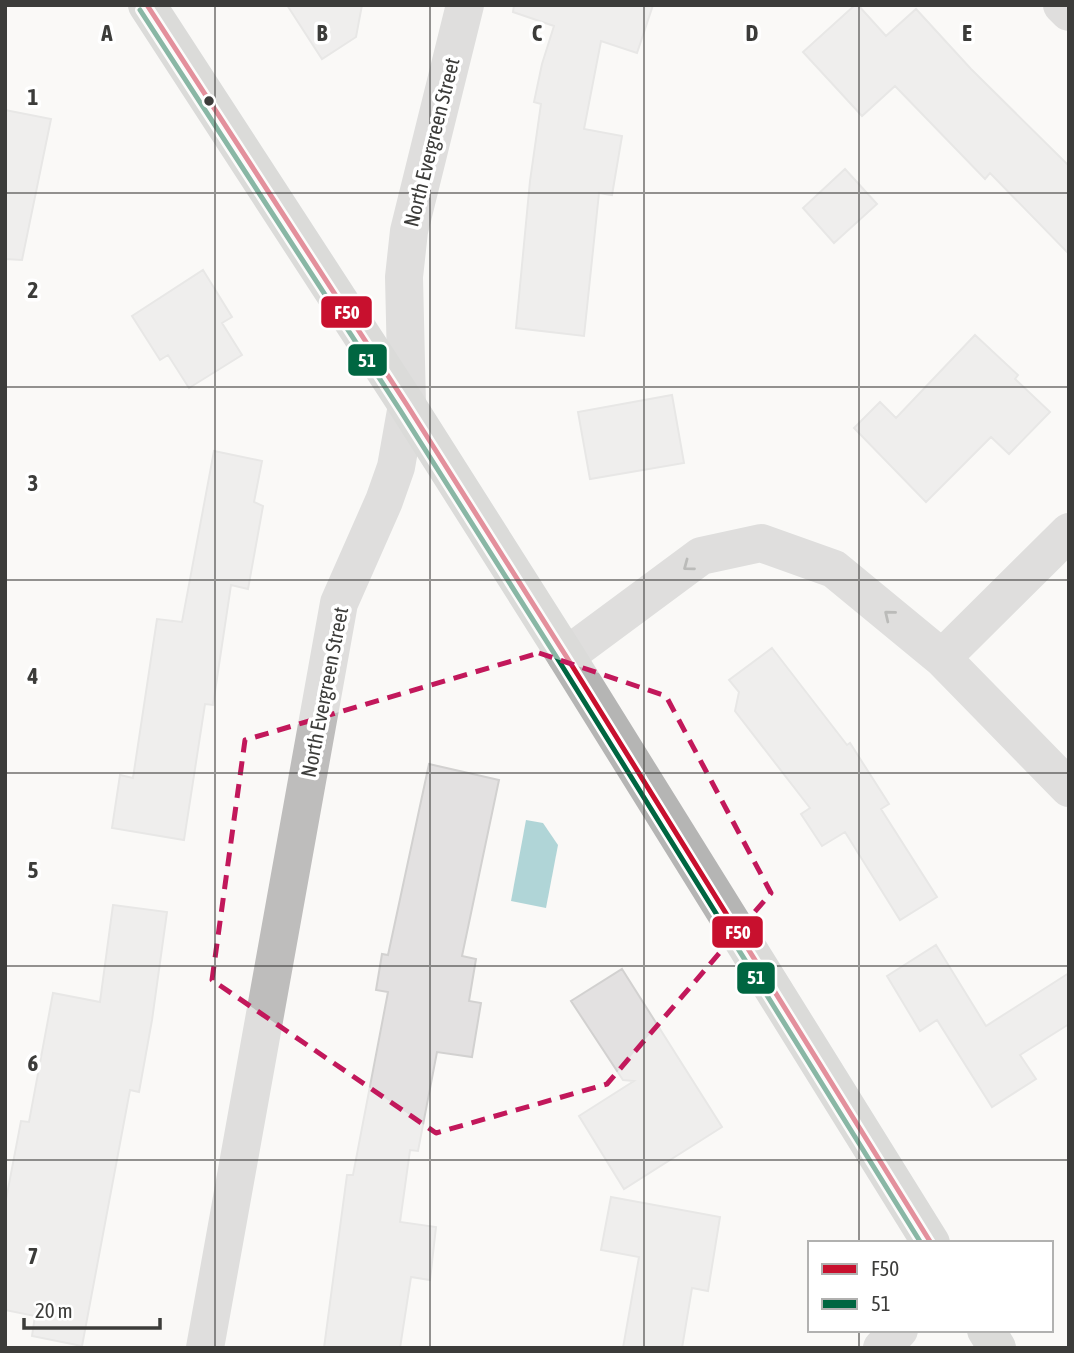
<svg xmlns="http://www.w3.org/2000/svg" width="1074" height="1353" font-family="'Asap Condensed',sans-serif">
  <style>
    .water { fill: #b0d5d7 }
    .building { fill: #e3e1e1; stroke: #d2d1d0; stroke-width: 2 }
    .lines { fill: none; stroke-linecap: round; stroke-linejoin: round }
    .minor { stroke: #bebdbc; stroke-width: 38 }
    .major { stroke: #b5b5b4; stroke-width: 38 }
    .bus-1-casing { stroke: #fff; stroke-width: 10 }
    .bus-2-casing { stroke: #fff; stroke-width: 10 }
    .bus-1 { stroke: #c8102e; stroke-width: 5 }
    .bus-2 { stroke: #006641; stroke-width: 5 }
    .oneway { stroke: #70706e }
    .marked { fill: none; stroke: #c2185b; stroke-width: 5; stroke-dasharray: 14 9; stroke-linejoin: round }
    .grid { fill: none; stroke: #3c3c3a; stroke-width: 2; stroke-opacity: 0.55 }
    .bus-dot { fill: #3c3c3a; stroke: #fff; stroke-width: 2.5 }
    .labels { text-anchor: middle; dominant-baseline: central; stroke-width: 7; stroke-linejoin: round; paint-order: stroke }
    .street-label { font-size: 21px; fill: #3c3c3a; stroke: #fff }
    .grid-label { font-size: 23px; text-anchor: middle; font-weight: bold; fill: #3c3c3a; stroke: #fff; stroke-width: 7; stroke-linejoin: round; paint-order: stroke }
    .line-badge { stroke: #fff; stroke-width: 2.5 }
    .badge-label { font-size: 19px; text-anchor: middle; font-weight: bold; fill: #fff }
  </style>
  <rect width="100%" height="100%" fill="#faf9f7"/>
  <path class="water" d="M 526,820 L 543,823 L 558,845 L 546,908 L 511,901 Z"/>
  <path class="building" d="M 287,5 L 362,5 L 356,37 L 322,59 Z
    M 514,5 L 653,5 L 637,53 L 601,41 L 584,129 L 622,136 L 612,195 L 599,193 L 584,336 L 516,328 L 530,181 L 541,104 L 534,102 L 542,64 L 554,26 L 513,12 Z
    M 855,5 L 858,5 L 886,36 L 916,9 L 971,69 L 1069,166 L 1069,254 L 990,173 L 985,179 L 895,86 L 862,116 L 803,52 Z
    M 5,110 L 51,119 L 22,260 L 5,259 Z
    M 845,169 L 877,204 L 834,243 L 803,208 Z
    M 203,270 L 232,317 L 222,323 L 242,355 L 189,388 L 168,355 L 160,360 L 132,316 Z
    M 975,335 L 1018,375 L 1015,379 L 1050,412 L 1009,454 L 991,437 L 926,502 L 854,428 L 880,402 L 896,418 Z
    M 672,395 L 684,463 L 590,479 L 578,412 Z
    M 214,451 L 262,461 L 254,502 L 263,506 L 248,589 L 231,585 L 213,705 L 205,704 L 184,840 L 112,828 L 120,775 L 133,778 L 157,619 L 182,622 Z
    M 772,648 L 847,745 L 850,743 L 889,804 L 881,809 L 937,897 L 900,920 L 845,832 L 822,846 L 801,814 L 810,808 L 735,711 L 739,692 L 729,680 Z
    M 429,764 L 499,780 L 462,956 L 476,959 L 469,1001 L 481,1003 L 472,1057 L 437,1052 L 418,1151 L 410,1150 L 400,1222 L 436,1227 L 430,1280 L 411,1277 L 400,1348 L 324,1348 L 347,1175 L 353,1175 L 388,992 L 376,990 L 382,954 L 388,955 Z
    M 113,905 L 167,912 L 152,1020 L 139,1092 L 130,1090 L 82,1346 L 32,1336 L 35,1316 L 5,1310 L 5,1205 L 21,1121 L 29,1122 L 53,993 L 100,1002 Z
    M 936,945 L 986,1026 L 1069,973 L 1069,1024 L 1020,1055 L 1036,1079 L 992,1107 L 937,1020 L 920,1031 L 887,976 Z
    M 622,969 L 722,1127 L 624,1189 L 579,1116 L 634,1081 L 623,1080 L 571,1001 Z
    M 611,1197 L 720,1217 L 708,1291 L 692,1288 L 682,1348 L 623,1348 L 639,1257 L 601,1250 Z"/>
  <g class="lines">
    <path class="minor" d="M 1062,5 L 1069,12
      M 566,656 L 701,556 L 761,543 L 834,569 L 942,658 L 1069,788
      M 942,658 L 1069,532
      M 205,1348 L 339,603 L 384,501 L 396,467 L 407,405 L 404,277 L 409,231 L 465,5
      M 882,1348 L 899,1330"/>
    <path class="major" d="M 147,5 L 407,405 L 566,656 L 931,1243
      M 986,1330 L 997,1348"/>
    <defs>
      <path id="bus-1" d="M 147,5 L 407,405 L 566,656 L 931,1243"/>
      <path id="bus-2" d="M 140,10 L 400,410 L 559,661 L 921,1243"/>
    </defs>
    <use href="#bus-1" class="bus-1-casing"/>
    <use href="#bus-2" class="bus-2-casing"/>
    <use href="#bus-1" class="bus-1"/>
    <use href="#bus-2" class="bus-2"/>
  </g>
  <defs><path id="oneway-chevron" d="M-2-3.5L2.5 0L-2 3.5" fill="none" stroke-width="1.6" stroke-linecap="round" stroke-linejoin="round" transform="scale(1.75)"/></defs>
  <g class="oneway">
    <use href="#oneway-chevron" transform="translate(688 566) rotate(143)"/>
    <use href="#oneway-chevron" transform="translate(889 615) rotate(-141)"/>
  </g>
  <path d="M0 0H1074V1353H0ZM 539,653 L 666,696 L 771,893 L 607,1084 L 436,1133 L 212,980 L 245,740 Z" fill="#faf9f7" fill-opacity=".55" fill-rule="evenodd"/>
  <path class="marked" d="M 539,653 L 666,696 L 771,893 L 607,1084 L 436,1133 L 212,980 L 245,740 Z"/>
  <path class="grid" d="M 215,5 L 215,1348M 430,5 L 430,1348M 644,5 L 644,1348M 859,5 L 859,1243M 5,193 L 1069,193M 5,387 L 1069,387M 5,580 L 1069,580M 5,773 L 1069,773M 5,966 L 1069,966M 5,1160 L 1069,1160M 859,1330 L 859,1348"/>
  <circle class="bus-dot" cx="209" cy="101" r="6"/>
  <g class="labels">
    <g class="street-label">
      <text transform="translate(431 142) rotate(-76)">North Evergreen Street</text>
      <text transform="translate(324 692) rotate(-79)">North Evergreen Street</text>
    </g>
  </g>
  <g class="grid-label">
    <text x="107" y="41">A</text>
    <text x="322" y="41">B</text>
    <text x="537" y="41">C</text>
    <text x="752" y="41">D</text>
    <text x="967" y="41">E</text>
    <text x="33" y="105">1</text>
    <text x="33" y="298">2</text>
    <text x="33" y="491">3</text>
    <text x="33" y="684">4</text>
    <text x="33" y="878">5</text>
    <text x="33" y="1071">6</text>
    <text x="33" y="1264">7</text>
  </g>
  <g class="line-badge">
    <rect x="320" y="295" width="53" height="34" rx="7" fill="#c8102e"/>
    <rect x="347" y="343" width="41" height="34" rx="7" fill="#006641"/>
    <rect x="711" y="915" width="53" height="34" rx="7" fill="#c8102e"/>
    <rect x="736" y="961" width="40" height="34" rx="7" fill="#006641"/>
  </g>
  <g class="badge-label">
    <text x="347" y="319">F50</text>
    <text x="367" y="367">51</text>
    <text x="738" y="939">F50</text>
    <text x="756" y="984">51</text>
  </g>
  <rect width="1074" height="1353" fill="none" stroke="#3c3c3a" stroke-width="14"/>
  <rect x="808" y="1241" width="245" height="91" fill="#ffffff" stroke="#b1b1b0" stroke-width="2"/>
  <rect x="822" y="1264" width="35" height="10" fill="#c8102e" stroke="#b1b1b0" stroke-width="2"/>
  <text x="871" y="1276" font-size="21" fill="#3c3c3a">F50</text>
  <rect x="822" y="1299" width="35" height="10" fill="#006641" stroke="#b1b1b0" stroke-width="2"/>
  <text x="871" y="1311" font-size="21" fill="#3c3c3a">51</text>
  <path d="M24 1318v10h136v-10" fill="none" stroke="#3c3c3a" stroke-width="3.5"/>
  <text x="35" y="1318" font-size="21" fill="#3c3c3a" stroke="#ffffff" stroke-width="5" paint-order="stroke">20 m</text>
</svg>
